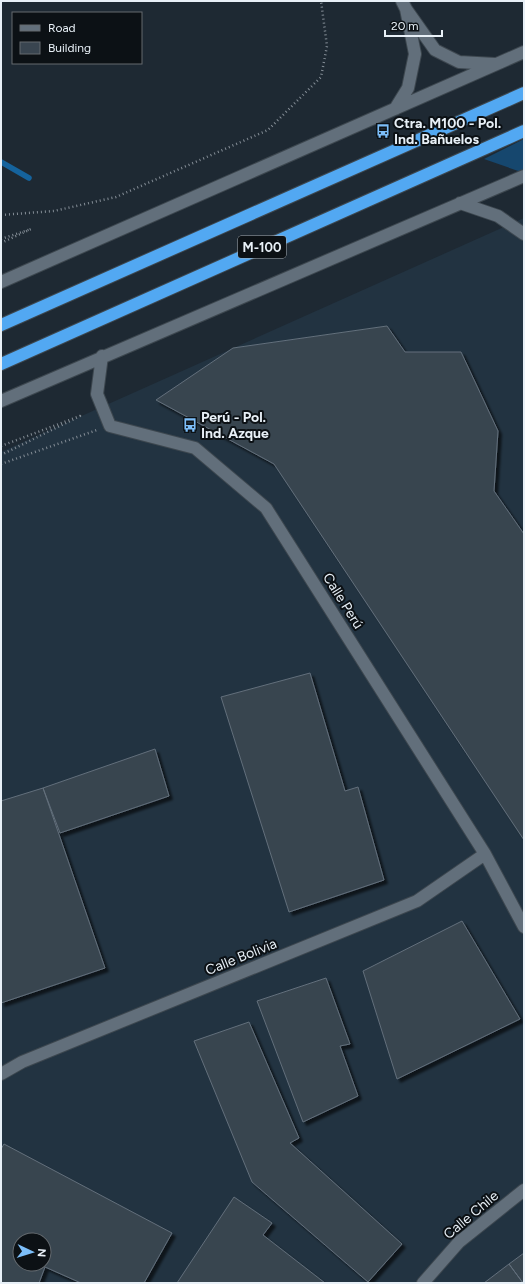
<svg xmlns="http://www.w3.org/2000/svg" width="525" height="1284" font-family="Figtree,sans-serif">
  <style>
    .built { fill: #223341; fill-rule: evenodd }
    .green { fill: #16476e }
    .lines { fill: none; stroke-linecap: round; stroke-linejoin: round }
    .stream { stroke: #15639d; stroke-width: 5.5 }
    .building { fill: #394550; stroke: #626f7b; fill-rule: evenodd; filter: url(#shadow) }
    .minor-casing { stroke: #3d474f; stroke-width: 14 }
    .highway-casing { stroke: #3d474f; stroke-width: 14 }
    .path { stroke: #848d96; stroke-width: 2.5; stroke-dasharray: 1 3; stroke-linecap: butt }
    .minor { stroke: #626f7b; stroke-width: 12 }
    .highway { stroke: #52a8f2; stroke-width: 12 }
    .labels { text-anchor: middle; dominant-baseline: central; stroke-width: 4; stroke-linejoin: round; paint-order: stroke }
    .shield { fill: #0c1115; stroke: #a6adb3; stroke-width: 1 }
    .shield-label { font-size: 13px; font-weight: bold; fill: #e8f0f7 }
    .poi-label { font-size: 14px; font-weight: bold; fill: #e8f0f7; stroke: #0c1115; text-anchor: start }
    .street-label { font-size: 14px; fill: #e8f0f7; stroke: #0c1115 }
  </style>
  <defs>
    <filter id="shadow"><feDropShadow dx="3.5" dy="3.5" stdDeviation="1" flood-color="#0009"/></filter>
  </defs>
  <rect width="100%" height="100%" fill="#1e2933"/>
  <path class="built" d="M 524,218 L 524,1283 L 1,1283 L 1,452 ZM 20,1240 L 44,1240 L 44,1264 L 20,1264 Z"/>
  <path class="green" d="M 524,139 L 524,173 L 484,159 Z"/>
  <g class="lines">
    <path class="stream" d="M 1,162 L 29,178"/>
  </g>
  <path class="building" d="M 387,326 L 405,352 L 461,352 L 498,431 L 494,491 L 524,534 L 524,840 L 274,464 L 156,400 L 233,348 Z
    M 310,673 L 345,791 L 358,787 L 384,880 L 289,912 L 221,697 Z
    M 155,749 L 169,796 L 60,833 L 43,788 Z
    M 43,788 L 105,968 L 1,1003 L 1,801 Z
    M 462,921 L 520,1019 L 397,1079 L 363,971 Z
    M 326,978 L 350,1044 L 340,1046 L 358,1096 L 303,1122 L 257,1001 Z
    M 249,1022 L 299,1138 L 290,1143 L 402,1244 L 368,1282 L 252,1182 L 194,1041 Z
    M 4,1144 L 172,1233 L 144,1283 L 81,1283 L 45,1267 L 39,1283 L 1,1283 L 1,1149 ZM 20,1240 L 44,1240 L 44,1264 L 20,1264 Z
    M 234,1197 L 272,1223 L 263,1235 L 325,1283 L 177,1283 Z
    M 524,1253 L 524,1283 L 523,1283 L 509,1264 Z
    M 509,1264 L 523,1283 L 484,1283 Z"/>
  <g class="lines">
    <defs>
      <path id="minor" d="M 406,9 L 435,50 L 459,62 L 495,64
        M 395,109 L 408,88 L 415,54 L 406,9 L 402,1
        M 460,203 L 498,216 L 524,234
        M 1,282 L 524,52
        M 102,356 L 97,394 L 110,426 L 195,448 L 266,508 L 485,854 L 524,927
        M 1,401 L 524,176
        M 1,1074 L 22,1062 L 417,901 L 485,854
        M 423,1283 L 459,1242 L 524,1190"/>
      <path id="highway" d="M 1,325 L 524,93
        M 1,364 L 524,131"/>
    </defs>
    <use href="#minor" class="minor-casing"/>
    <use href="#highway" class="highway-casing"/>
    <path class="path" d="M 1,215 L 54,211 L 116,197 L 268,130 L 321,77 L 327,46 L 321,1
      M 1,239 L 31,229 L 1,243
      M 1,446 L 80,416 L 1,455
      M 1,464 L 97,430"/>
    <use href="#minor" class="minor"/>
    <use href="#highway" class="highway"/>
  </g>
  <defs>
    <symbol id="bus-bare" viewBox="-9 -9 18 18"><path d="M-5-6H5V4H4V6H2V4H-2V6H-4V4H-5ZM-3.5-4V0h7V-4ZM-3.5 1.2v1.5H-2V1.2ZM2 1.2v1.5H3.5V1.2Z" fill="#7cbef9" stroke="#0c1115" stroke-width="2.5" paint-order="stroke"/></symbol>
  </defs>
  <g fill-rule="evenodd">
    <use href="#bus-bare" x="373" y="121" width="20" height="20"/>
    <use href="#bus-bare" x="180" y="415" width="20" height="20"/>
  </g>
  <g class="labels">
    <rect class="shield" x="238" y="236" width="48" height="22" rx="3"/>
    <g class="shield-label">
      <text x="262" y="247">M-100</text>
    </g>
    <g class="poi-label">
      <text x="394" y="123">Ctra. M100 - Pol.<tspan x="394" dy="16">Ind. Bañuelos</tspan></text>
      <text x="201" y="417">Perú - Pol.<tspan x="201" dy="16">Ind. Azque</tspan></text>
    </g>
    <g class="street-label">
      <text transform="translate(343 601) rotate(58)">Calle Perú</text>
      <text transform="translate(241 957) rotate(-22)">Calle Bolivia</text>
      <text transform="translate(471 1215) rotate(-40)">Calle Chile</text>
    </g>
  </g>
  <rect width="525" height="1284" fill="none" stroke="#e8f0f7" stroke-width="4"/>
  <rect x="12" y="12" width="130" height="52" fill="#0c1115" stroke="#646a6f"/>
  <rect x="20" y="25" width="20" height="6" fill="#626f7b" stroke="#646a6f"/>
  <text x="48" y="32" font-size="12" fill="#e8f0f7">Road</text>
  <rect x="20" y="42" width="20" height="12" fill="#394550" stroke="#646a6f"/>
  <text x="48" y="52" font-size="12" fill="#e8f0f7">Building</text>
  <g transform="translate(32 1252) rotate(94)"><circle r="19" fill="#0c1115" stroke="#646a6f"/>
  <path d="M0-3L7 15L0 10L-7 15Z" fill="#7cbef9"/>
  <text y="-6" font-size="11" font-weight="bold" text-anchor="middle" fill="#e8f0f7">N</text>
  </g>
  <path d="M385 30v6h57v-6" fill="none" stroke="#e8f0f7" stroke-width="2"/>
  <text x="391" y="30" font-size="12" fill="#e8f0f7" stroke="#0c1115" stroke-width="3" paint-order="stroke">20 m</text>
</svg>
